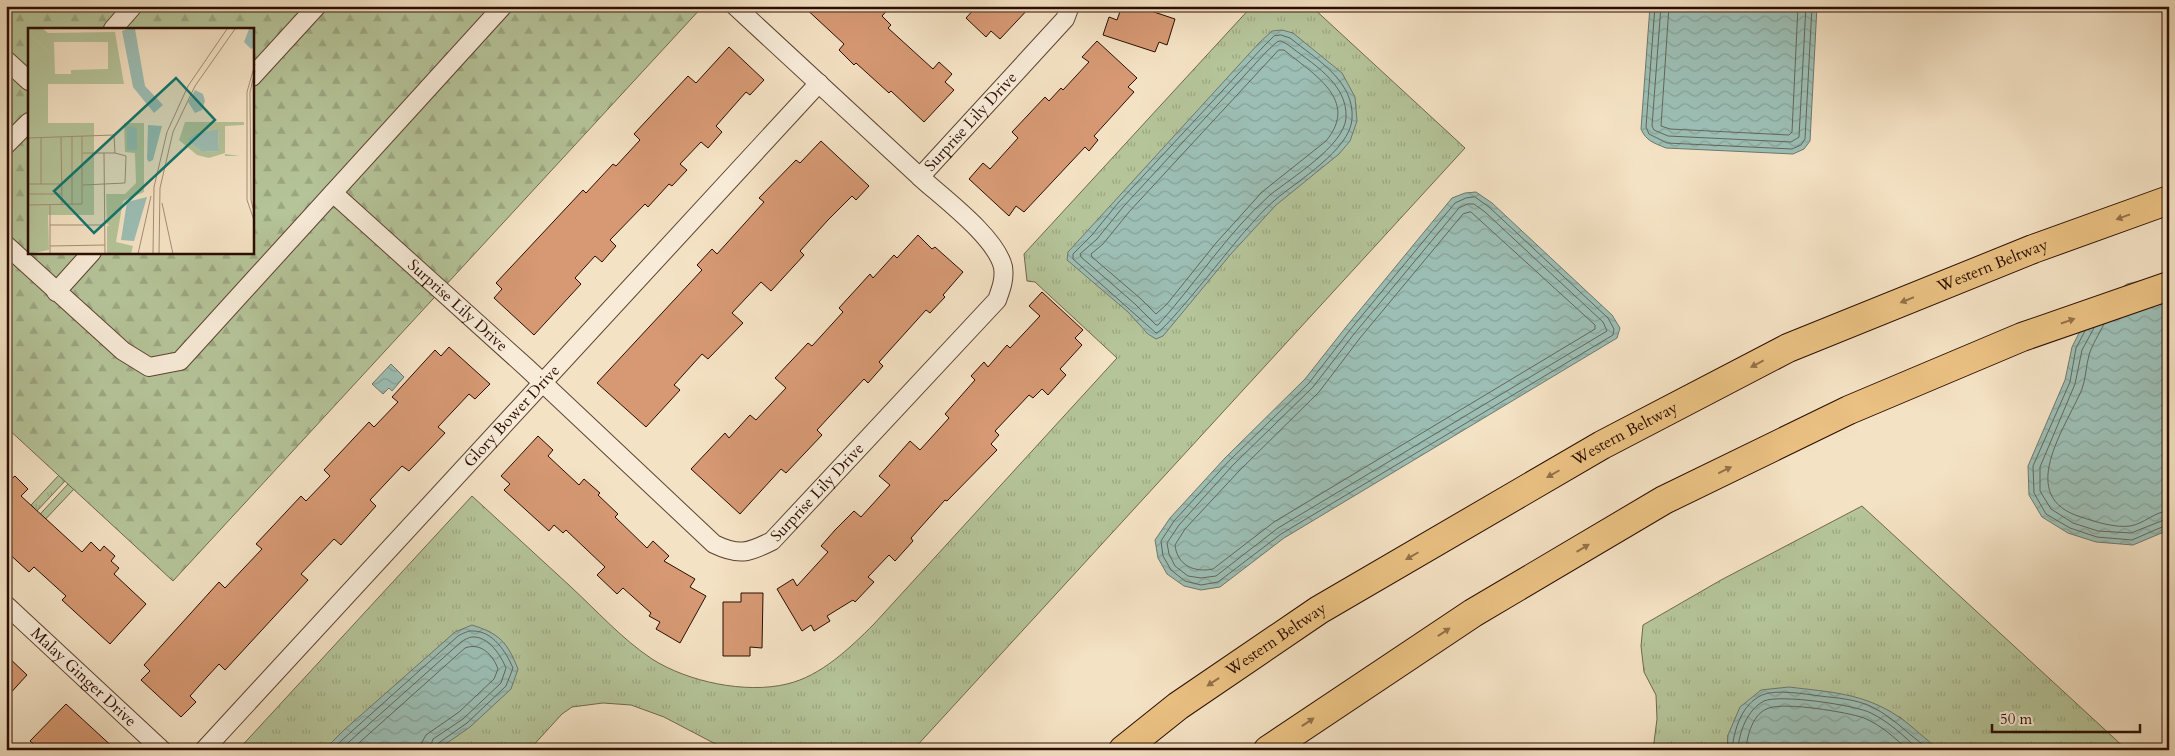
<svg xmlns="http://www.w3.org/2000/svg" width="2175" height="756" font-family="Cardo,serif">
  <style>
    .grass { fill: url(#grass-tufts); stroke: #70684c }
    .forest { fill: url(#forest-firs); stroke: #70684c; fill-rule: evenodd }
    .water { fill: url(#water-waves); stroke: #6f776c }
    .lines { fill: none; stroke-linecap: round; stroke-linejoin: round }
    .shore { stroke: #64665a; stroke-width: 1 }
    .building { fill: #d69973; stroke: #2b0d00 }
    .minor-casing { stroke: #5d4231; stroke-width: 20 }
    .motorway-casing { stroke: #2b0d00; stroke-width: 30 }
    .minor { stroke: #f8ecd9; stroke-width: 18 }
    .motorway { stroke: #eac182; stroke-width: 28 }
    .oneway { fill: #947048 }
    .labels { text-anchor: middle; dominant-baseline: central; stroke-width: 4; stroke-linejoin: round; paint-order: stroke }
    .street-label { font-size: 16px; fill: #2b0d00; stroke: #f8ecd9 }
    .inset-road { fill: none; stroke: #a48d76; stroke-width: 1 }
    .view { fill: #0f766e; fill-opacity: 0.15; stroke: #0f766e; stroke-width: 2.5 }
    .inset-edge { fill: none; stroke: #2b0d00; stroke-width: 2.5 }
  </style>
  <defs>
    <pattern id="grass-tufts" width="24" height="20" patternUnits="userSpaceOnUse" patternTransform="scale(1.25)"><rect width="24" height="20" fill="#b5c499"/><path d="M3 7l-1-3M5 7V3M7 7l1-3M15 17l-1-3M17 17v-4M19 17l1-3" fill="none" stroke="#9ca782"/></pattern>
    <pattern id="forest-firs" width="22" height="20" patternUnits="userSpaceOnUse" patternTransform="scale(1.25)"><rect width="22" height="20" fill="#b5c499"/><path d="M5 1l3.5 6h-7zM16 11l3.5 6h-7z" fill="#9ca782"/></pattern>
    <pattern id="water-waves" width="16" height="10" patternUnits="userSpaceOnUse" patternTransform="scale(1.25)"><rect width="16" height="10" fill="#9cbeb4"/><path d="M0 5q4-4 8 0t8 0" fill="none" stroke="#87a299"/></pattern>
  </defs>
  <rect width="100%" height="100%" fill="#f4e2c4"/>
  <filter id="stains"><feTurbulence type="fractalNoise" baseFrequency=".004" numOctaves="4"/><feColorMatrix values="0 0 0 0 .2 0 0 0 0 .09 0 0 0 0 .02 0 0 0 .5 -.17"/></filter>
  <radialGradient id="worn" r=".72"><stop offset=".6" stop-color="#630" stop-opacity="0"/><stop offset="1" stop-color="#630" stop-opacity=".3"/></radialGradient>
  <path class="grass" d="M 1252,6 L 1311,6 L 1465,148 L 913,750 L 727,750 L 664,717 L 631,705 L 603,703 L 572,707 L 562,714 L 529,750 L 238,750 L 472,496 C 505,526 537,556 570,586 C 597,611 622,639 652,659 C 688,682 746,694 787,684 C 821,676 850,648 874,624 L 1117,358 L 1035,282 L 1027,281 L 1024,254 Z
    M 59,475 L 65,481 L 6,544 L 6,532 Z
    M 68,484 L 74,489 L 6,561 L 6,551 Z
    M 1862,506 L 2127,750 L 1941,750 L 1926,741 L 1900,717 L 1728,735 L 1727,750 L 1653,750 L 1657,719 L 1656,695 L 1644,672 L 1641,646 L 1643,625 L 1721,580 Z"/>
  <path class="forest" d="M 6,6 L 703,6 L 173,581 L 6,427 ZM 29,29 L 252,29 L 252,252 L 29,252 Z"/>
  <path class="water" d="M 1650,6 L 1817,6 L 1810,141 L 1804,149 L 1793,154 L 1666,148 C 1654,143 1646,141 1641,129 Z
    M 1282,30 L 1293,33 L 1342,73 L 1355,97 L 1357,121 L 1350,141 L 1339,154 L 1276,205 L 1230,255 L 1163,336 L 1156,339 L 1148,334 L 1128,312 L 1067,260 L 1068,252 L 1259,43 L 1272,31 Z
    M 1476,192 L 1492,203 L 1612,315 L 1620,328 L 1617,338 L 1284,538 L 1220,587 L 1201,590 L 1184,586 L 1167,574 L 1158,558 L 1155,540 L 1170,518 L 1225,458 L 1305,379 L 1346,327 L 1452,198 L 1465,193 Z
    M 2169,274 L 2169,528 L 2164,532 L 2133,545 L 2096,542 L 2068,533 L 2042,517 L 2029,495 L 2028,466 L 2065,380 L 2072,347 L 2091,309 L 2127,284 Z
    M 391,364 L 404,377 L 392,391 L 389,388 L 383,394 L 372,384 Z
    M 472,625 C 500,634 507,642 518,669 L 511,689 L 470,727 L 437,750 L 324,750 L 344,730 L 455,632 Z
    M 1789,687 C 1829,692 1864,693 1899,717 C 1914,727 1925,740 1941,750 L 1727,750 L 1728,735 L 1740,707 L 1761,690 Z"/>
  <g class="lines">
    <path class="shore" d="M 1655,6 L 1646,127 L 1649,134 L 1667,143 L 1792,149 L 1801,145 L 1805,139 L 1812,6
      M 1661,6 L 1652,126 L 1654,130 L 1668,136 L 1791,142 L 1799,137 L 1806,6
      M 1669,6 L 1661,126 L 1670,129 L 1789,135 L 1792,132 L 1798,6
      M 1281,35 L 1290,38 C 1316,59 1355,81 1352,119 C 1350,150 1297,181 1275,200 C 1264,209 1255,220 1246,230 C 1233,244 1165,332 1156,333 L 1073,259 L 1073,254 L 1092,235 L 1118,203 L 1263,47 L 1274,36 Z
      M 1281,41 L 1287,44 C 1311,63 1348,83 1346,118 C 1344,146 1291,178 1270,195 C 1228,232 1196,283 1158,325 L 1156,325 L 1135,304 L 1081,257 L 1080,254 L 1097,239 L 1123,207 L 1267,51 L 1277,42 Z
      M 1279,50 L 1284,50 C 1313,74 1360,100 1326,141 L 1262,192 L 1216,243 L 1167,304 L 1156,314 L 1141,299 L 1092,257 L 1091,254 L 1103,244 L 1129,212 Z
      M 1475,197 L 1489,207 L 1608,318 L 1614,329 L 1613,335 L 1281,534 L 1218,582 L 1201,585 L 1185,581 L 1171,570 L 1163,556 L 1161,541 L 1174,521 L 1229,461 L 1309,383 L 1350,330 L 1455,203 L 1466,198 Z
      M 1468,204 L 1474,204 L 1485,212 L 1603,322 L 1607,331 L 1278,528 L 1216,576 L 1201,578 L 1188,576 L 1175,566 L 1169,554 L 1167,543 L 1179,525 L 1233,465 L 1313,387 L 1354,334 L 1459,208 Z
      M 1471,212 L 1595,325 L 1595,329 L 1274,522 L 1213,569 C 1194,573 1177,565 1175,545 L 1185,529 L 1239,471 L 1319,392 L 1360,338 L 1463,214 Z
      M 2104,324 C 2099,334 2092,345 2089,355 C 2086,366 2086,378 2082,389 C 2065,429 2015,497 2081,517 C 2096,522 2115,528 2130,526 C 2144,524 2155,511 2169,511
      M 2094,328 L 2082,350 L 2075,384 L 2040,467 L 2040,491 L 2051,509 L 2073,523 L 2098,531 L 2131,533 L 2169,518
      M 2085,331 L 2076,348 L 2070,382 L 2033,466 L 2034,493 L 2046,514 L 2070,528 L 2097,537 L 2132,540 L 2169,524
      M 331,750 L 458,636 C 462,634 469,630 473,631 C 493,631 506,652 513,668 L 506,686 L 467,723 L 437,744 L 435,750
      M 340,750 L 461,642 C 464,640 469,637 472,637 C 489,636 501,656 506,668 L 501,683 L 463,719 L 433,739 L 429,750
      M 351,750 L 465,648 C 481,642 493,655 498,669 L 494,679 L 459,712 L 426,735 L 422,742 L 421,750
      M 1732,750 C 1734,729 1742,704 1762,695 C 1776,689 1805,694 1820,696 C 1837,698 1856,699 1872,707 C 1895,718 1910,737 1931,750
      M 1738,750 C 1739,732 1747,710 1764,701 C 1780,694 1855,705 1871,713 C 1889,722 1904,736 1919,750
      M 1746,750 C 1747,735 1753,713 1769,708 C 1786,702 1847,712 1864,718 C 1881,725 1895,738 1908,750"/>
  </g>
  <path class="building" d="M 803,6 L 891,6 L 882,16 L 891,25 L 888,28 L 933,69 L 939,62 L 952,74 L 945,82 L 954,90 L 924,122 L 891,91 L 889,93 L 856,63 L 854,65 L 839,50 L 844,44 Z
    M 977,6 L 1031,6 L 1000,39 L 991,31 L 986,37 L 966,18 Z
    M 1122,6 L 1136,6 L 1175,19 L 1167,45 L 1159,42 L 1155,52 L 1103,35 L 1109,17 L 1117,20 Z
    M 1097,41 L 1137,78 L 1128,87 L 1134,92 L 1094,136 L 1098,140 L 1089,151 L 1085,147 L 1024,212 L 1016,206 L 1009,216 L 969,179 L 983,163 L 990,169 L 1018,138 L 1012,132 L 1045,97 L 1049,101 L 1061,88 L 1063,90 L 1089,62 L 1082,57 Z
    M 729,47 L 764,80 L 750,95 L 746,92 L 716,126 L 722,132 L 708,148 L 701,142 L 680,164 L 687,170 L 672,186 L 669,184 L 648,207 L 645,204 L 610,240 L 616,246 L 602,262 L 595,256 L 575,278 L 581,284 L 534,335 L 494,298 L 502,289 L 496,283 L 583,190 L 586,193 L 613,164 L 616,166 L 640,140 L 634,134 L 688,76 L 696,83 Z
    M 821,141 L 869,186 L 856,200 L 852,196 L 828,220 L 800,251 L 804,255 L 771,291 L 761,282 L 732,313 L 743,323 L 708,359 L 702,354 L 674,385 L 680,390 L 646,427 L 597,383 L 702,270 L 697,265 L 712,249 L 717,254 L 764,202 L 759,198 L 796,160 L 800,163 Z
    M 918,235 L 932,249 L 935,247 L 963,272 L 943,295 L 945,297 L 930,313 L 926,310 L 879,362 L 883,366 L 868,383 L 864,379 L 817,430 L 822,435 L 786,473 L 781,469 L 740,514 L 691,469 L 725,433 L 729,438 L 750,415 L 756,420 L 786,388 L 775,378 L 808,343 L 812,346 L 843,312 L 839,308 L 870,274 L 873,278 L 894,255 L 897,258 Z
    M 1042,292 L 1083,330 L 1075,338 L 1082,345 L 1060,369 L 1066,375 L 1048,395 L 1042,389 L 1033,398 L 1029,395 L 995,431 L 999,435 L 991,444 L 997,450 L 947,501 L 945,500 L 911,538 L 913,541 L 895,561 L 889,555 L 868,577 L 874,582 L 855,602 L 853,600 L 827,616 L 830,621 L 814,631 L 811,625 L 802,631 L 777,589 L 793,579 L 797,586 L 828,552 L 821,546 L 835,530 L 854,511 L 861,517 L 890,485 L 879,476 L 910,441 L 920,450 L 949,418 L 945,414 L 975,380 L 971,376 L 984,362 L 988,367 L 1007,345 L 1010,348 L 1040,316 L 1029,306 Z
    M 449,347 L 490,384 L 475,399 L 469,394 L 438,427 L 445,433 L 430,449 L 409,471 L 402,466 L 370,500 L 376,506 L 341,545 L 334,539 L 301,574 L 308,580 L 225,670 L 219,664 L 207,677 L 190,696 L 196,702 L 181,717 L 141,680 L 150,671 L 144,665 L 219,582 L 225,588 L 262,549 L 256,544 L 301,496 L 306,501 L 330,476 L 324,470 L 369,422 L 374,427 L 398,402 L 392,397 L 435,350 L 441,356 Z
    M 538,436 L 553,450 L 548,456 L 579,485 L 584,479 L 600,493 L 598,495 L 618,514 L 615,517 L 647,548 L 653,541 L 669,556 L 664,561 L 695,579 L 690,587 L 706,596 L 680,643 L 656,629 L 660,622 L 649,616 L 651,613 L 623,588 L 617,594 L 597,575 L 605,567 L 566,530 L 563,533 L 554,525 L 549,531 L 504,490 L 510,484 L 501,476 Z
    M 15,476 L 28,489 L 21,496 L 82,552 L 91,542 L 100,551 L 104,546 L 115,556 L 111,561 L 119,568 L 114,574 L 146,604 L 110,644 L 62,600 L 66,596 L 34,567 L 29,572 L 6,551 L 6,483 Z
    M 741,593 L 763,593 L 762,648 L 750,647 L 750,656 L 723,656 L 723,602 L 741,602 Z
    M 6,655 L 27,675 L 6,698 Z
    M 66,704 L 116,750 L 40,750 L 30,741 Z"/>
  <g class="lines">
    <defs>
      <g id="minor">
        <path d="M 735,6 L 920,177"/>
        <path d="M 113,29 L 133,6"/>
        <path d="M 6,60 L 29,81"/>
        <path d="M 252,77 L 317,6"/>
        <path d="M 6,145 L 29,122"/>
        <path id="s1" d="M 333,193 L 527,368 L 714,544 C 739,556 748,553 772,541 L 997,300 C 1001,289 1005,279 1003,267 C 996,237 943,198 920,177 L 1065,19 L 1070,6"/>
        <path d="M 6,245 L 123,351 L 149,367 L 180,361 L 503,6"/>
        <path d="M 56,292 L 92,252"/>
        <path id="s2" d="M 6,605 L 162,750"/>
        <path id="s3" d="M 204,750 L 819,83"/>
      </g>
      <g id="motorway">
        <path id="s4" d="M 1123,750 L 1178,706 L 1319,610 L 1602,445 L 1788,348 L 2033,249 L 2169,200"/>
        <path d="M 1268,750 L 1473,613 L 1664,500 L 1849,410 L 2022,337 L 2169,286"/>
      </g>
    </defs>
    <use href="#minor" class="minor-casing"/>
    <use href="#motorway" class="motorway-casing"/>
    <use href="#minor" class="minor"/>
    <use href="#motorway" class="motorway"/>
  </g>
  <defs><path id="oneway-solid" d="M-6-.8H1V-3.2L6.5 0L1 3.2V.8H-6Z" transform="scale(1.25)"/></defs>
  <g class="oneway">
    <use href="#oneway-solid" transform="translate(2123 217) rotate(160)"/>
    <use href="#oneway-solid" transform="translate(1907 300) rotate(158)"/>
    <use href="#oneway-solid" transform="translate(2068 321) rotate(-19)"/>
    <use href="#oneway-solid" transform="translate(1757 364) rotate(152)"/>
    <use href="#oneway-solid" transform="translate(1725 470) rotate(-26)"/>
    <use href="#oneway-solid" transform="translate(1553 474) rotate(150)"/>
    <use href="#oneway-solid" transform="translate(1583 548) rotate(-31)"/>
    <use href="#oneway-solid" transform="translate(1412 556) rotate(150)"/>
    <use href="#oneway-solid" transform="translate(1444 632) rotate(-34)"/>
    <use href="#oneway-solid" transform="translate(1213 682) rotate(146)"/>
    <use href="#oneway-solid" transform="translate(1308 722) rotate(-34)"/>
  </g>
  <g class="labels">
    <g class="street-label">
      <text stroke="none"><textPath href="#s1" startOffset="1142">Surprise Lily Drive</textPath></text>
      <text stroke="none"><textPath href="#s4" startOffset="999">Western Beltway</textPath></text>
      <text stroke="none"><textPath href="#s1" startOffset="168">Surprise Lily Drive</textPath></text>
      <text stroke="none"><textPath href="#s3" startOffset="454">Glory Bower Drive</textPath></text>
      <text stroke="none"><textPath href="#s4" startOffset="594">Western Beltway</textPath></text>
      <text stroke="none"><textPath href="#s1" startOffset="646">Surprise Lily Drive</textPath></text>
      <text stroke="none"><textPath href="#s4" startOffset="189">Western Beltway</textPath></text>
      <text stroke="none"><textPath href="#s2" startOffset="106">Malay Ginger Drive</textPath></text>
    </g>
  </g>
  <g transform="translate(28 28)">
    <rect width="226" height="226" fill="#f4e2c4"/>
    <path d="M 0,1 L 15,1 L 20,5 L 87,4 L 96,56 L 20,56 L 20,23 L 0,5 ZM 26,14 L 80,14 L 80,41 L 43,42 L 43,46 L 27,46 ZM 157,94 L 216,94 L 216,97 L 197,98 L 197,126 L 212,128 L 197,128 L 197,125 L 181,130 L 169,127 L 151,112 ZM 190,101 L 191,123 L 174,124 L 161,114 L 161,110 L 168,105 ZM 96,95 L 116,95 L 116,164 L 95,173 L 88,214 L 105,218 L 103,226 L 79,226 L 79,198 L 82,198 L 79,196 L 78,166 L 97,166 L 108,155 L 107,125 L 97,124 ZM 0,187 L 20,187 L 21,222 L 0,226 Z" fill="#b5c499" fill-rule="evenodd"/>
    <path d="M 0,5 L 20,23 L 20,95 L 66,95 L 66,187 L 0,187 Z" fill="#b5c499"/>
    <path d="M 100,1 L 107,1 L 117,58 L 135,77 L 126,85 L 105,59 L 94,3 ZM 221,1 L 226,1 L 226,19 L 223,21 L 216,14 ZM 167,62 L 175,66 L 177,73 L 174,82 L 167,85 L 160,74 ZM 120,97 L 134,98 L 125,132 L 121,134 L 119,131 ZM 99,98 L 109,100 L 109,122 L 99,122 ZM 190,101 L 191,123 L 174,124 L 161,114 L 161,110 L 168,105 ZM 119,169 L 106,213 L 93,212 L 99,174 Z" fill="#9cbeb4"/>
    <path class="inset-road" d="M 227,36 L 219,64 L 219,172 L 227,195M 227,43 L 222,64 L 223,172 L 227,188M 44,108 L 44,177M 33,109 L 34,177M 0,110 L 86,107 L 87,125 L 98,128 L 97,155 L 55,157M 13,110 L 13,156M 54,125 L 87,125M 76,125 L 77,226M 0,156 L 34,156M 0,166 L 33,166M 134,175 L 145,226M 0,177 L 54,176 L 54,108M 22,177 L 22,226M 22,197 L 77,197M 22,218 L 77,217M 110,226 L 123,168M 125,226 L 126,159 L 139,104 L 160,58 L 199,1M 131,226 L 132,160 L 145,104 L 167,58 L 207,1"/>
    <path class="view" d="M 148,50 L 187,92 L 66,205 L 26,163 Z"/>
    <rect width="226" height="226" class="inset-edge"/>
  </g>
  <rect width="2175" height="756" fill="none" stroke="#f4e2c4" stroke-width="25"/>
  <rect x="8" y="8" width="2160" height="741" fill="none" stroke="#2b0d00" stroke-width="2.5"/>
  <rect x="12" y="12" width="2150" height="731" fill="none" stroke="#2b0d00"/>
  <path d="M1992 724v8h148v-8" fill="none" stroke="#2b0d00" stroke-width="2.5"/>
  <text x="2000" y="724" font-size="15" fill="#2b0d00" stroke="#f8ecd9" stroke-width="4" paint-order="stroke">50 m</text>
  <rect width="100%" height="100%" filter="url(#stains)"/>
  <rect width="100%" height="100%" fill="url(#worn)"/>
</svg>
